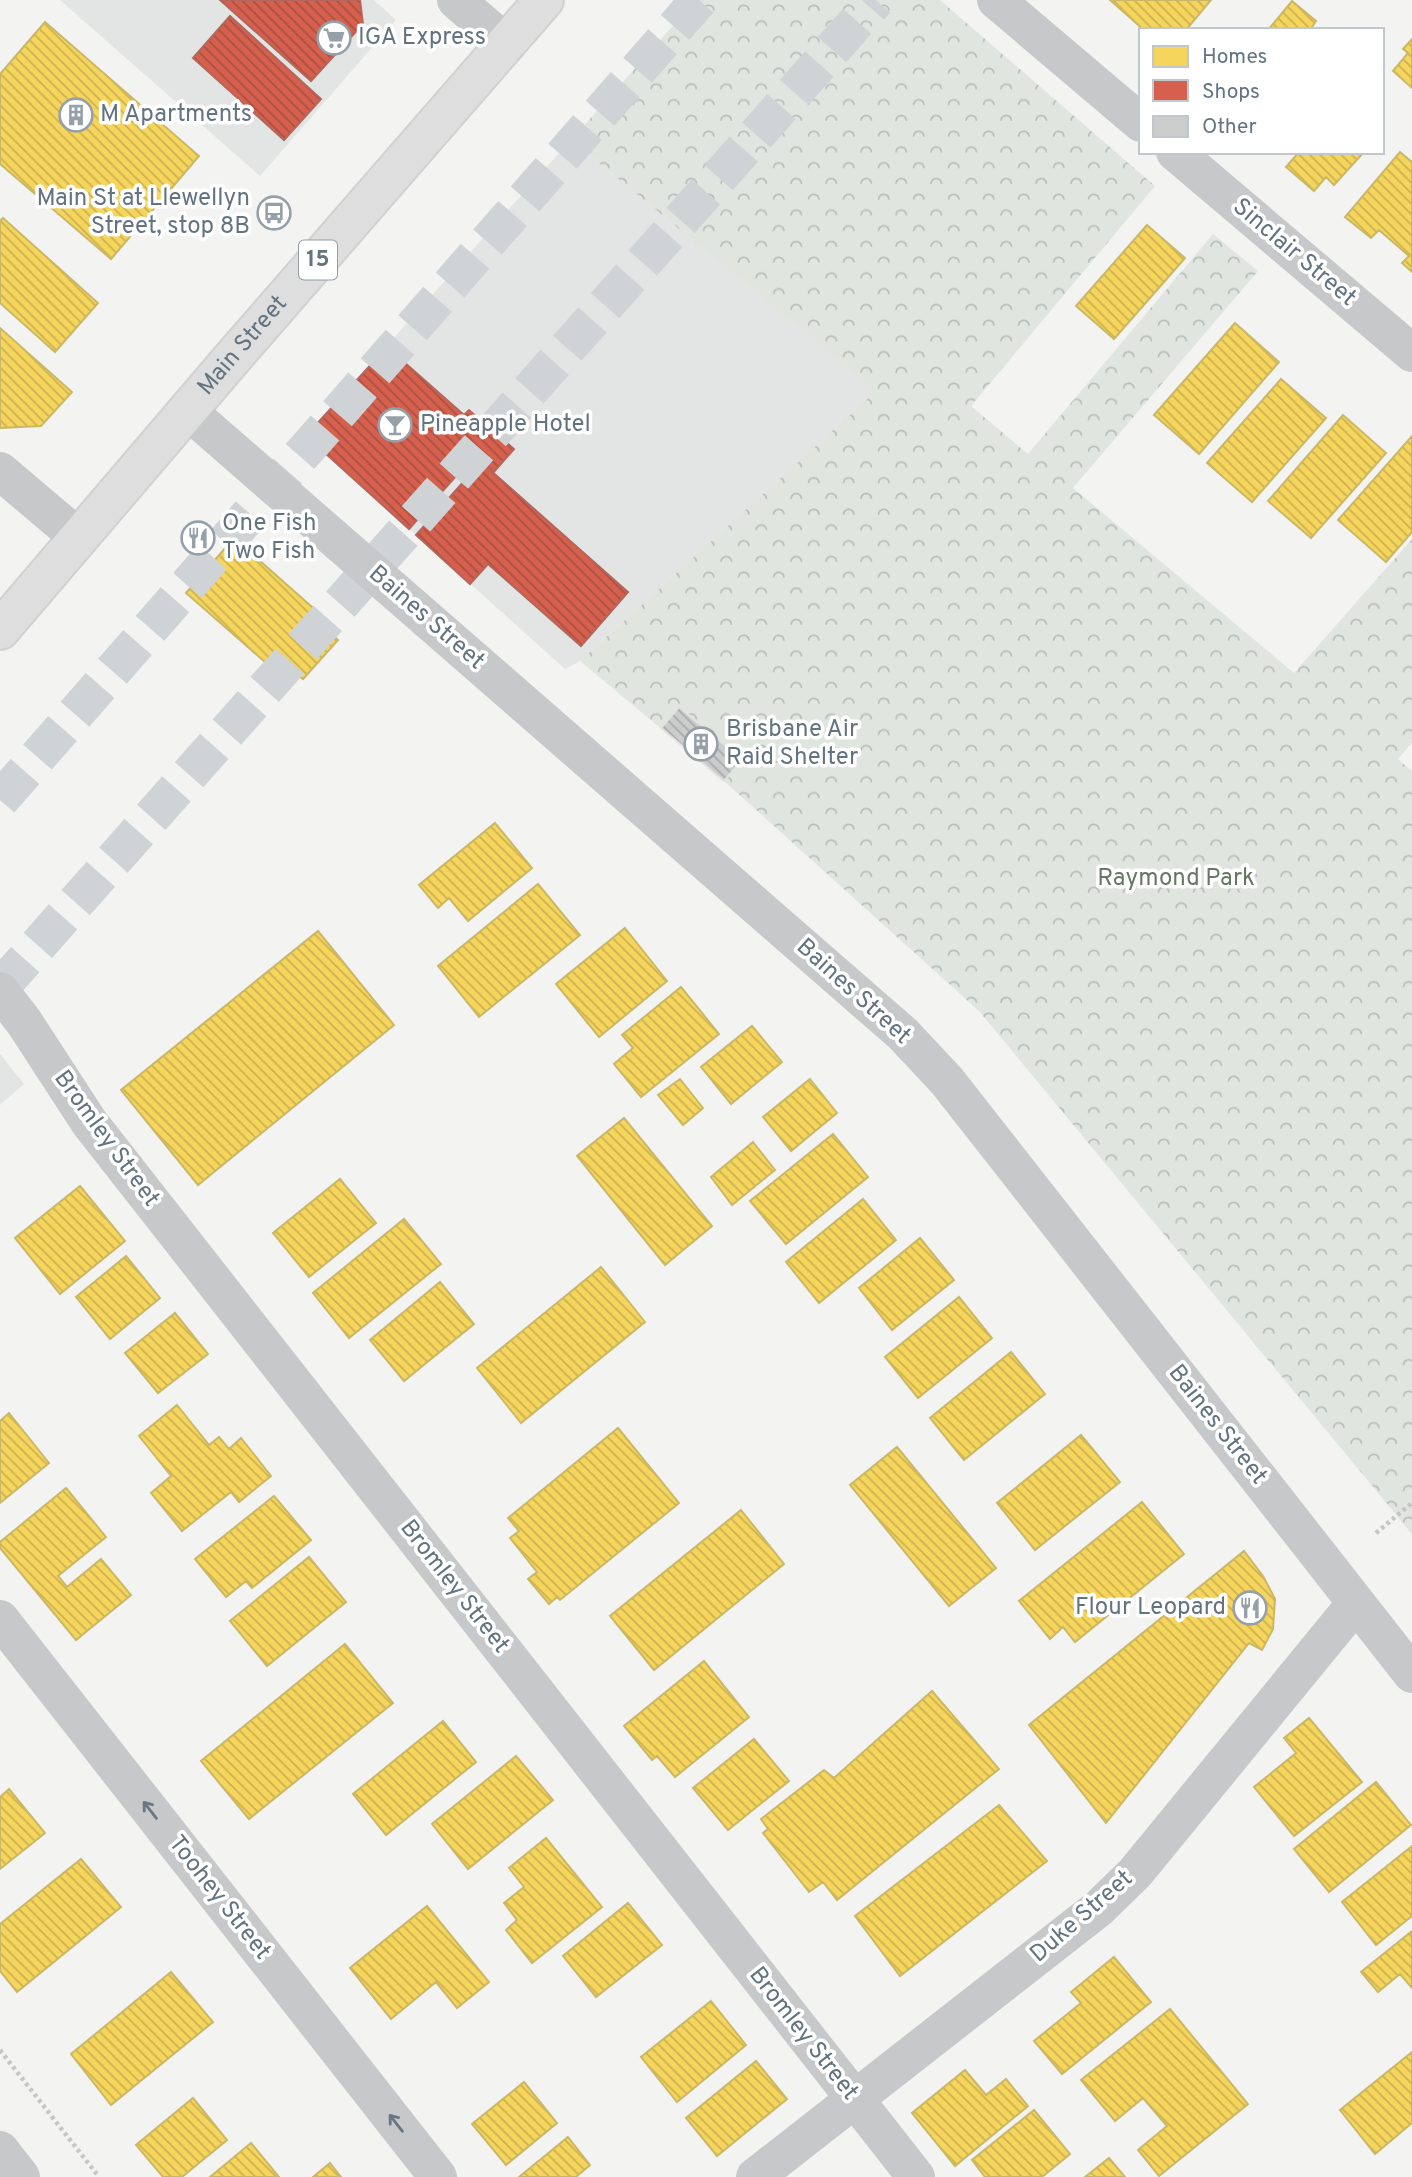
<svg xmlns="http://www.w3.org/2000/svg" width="1412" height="2177" font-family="Overpass,sans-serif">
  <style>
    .built { fill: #e3e5e4 }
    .park { fill: url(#park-crowns) }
    .homes { fill: url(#homes-back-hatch); stroke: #cab867; stroke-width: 2 }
    .shops { fill: url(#shops-back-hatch); stroke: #b4665c; stroke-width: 2 }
    .building { fill: url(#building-back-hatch); stroke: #e2e2e1; stroke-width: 2 }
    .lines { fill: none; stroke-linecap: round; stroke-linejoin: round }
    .highway-tunnel { stroke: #cfd3d5; stroke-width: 38; stroke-dasharray: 38 19; stroke-linecap: butt }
    .highway-casing { stroke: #d0d1d1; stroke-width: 42 }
    .path { stroke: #c5c6c6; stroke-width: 4.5; stroke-dasharray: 3.5 3.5; stroke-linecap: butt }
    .minor { stroke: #c7c8c9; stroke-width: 38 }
    .highway { stroke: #dddedd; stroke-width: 38 }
    .oneway { stroke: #697784 }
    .labels { text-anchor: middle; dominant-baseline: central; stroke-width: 7; stroke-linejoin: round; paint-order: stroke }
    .shield { fill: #fff; stroke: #929da6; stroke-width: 2 }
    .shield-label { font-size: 23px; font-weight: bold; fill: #647380 }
    .poi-label { font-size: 24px; fill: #647380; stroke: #fff; text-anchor: start }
    .street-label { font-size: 24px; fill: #647380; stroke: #fff }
    .park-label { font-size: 24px; fill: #667863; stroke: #fff }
  </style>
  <defs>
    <pattern id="park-crowns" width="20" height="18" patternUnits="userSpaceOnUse" patternTransform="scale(1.75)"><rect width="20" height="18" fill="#e1e5df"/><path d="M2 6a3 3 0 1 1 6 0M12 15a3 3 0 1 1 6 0" fill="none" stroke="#babeba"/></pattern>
    <pattern id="homes-back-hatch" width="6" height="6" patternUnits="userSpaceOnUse" patternTransform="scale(1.75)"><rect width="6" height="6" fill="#f6d55c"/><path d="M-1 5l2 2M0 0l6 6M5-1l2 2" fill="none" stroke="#cbb151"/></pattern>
    <pattern id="shops-back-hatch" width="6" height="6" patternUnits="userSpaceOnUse" patternTransform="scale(1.75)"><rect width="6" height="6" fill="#d6604d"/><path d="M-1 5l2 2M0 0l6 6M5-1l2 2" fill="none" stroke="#a85043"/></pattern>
    <pattern id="building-back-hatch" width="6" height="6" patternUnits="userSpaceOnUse" patternTransform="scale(1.75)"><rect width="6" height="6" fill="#cbcccc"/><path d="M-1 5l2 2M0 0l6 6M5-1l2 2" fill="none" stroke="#a8aaab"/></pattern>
  </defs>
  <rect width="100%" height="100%" fill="#f3f3f1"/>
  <path class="built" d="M 60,0 L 374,0 L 396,20 L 260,176 Z
    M 571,140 L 877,391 L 580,661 L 565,669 L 314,443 L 314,427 Z
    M 0,1054 L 24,1084 L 0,1105 Z"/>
  <path class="park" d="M 696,0 L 940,0 L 1155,186 L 971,406 L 1028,454 L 1213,234 L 1258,271 L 1073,488 L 1294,673 L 1412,539 L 1412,743 L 1398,759 L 1412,771 L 1412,1534 L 979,1011 L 724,781 L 580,661 L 876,391 L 571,140 Z"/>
  <path class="homes" d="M 1110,0 L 1211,0 L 1186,30 L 1144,30 Z
    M 1292,1 L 1316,21 L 1310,30 L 1268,30 Z
    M 45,22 L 199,156 L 111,259 L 0,164 L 0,74 Z
    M 1412,39 L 1412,88 L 1393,71 L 1408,53 L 1403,49 Z
    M 1299,152 L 1364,152 L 1334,185 L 1326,177 L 1314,191 L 1286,167 Z
    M 1400,152 L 1412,162 L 1412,272 L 1402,263 L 1409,256 L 1379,230 L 1371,238 L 1345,217 Z
    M 3,218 L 98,303 L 55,352 L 0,303 L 0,221 Z
    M 1147,225 L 1185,258 L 1114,339 L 1076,306 Z
    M 1235,323 L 1279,362 L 1199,454 L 1154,415 Z
    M 0,328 L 72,392 L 41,426 L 0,428 Z
    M 1281,379 L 1326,418 L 1252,502 L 1207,463 Z
    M 1343,415 L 1386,453 L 1311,538 L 1268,501 Z
    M 1412,436 L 1412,532 L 1386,562 L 1338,520 Z
    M 234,538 L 321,615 L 317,621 L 338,640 L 303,679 L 281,661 L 273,669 L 186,593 Z
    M 495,823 L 532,868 L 468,921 L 449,898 L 438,908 L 419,885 Z
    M 538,884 L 580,935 L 479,1017 L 438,966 Z
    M 625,928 L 667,981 L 599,1037 L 556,984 Z
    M 318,931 L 394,1025 L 198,1185 L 121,1090 Z
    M 681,987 L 719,1034 L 641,1097 L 614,1064 L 633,1048 L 622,1035 Z
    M 752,1026 L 782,1062 L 731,1104 L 701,1067 Z
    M 680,1079 L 703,1108 L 683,1125 L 658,1095 Z
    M 810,1079 L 837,1113 L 791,1151 L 763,1117 Z
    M 624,1118 L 712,1226 L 665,1265 L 577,1156 Z
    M 833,1134 L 868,1177 L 786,1244 L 750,1201 Z
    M 753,1142 L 775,1170 L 732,1205 L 711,1177 Z
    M 340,1179 L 376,1223 L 309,1277 L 273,1233 Z
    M 80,1186 L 125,1241 L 60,1294 L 15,1238 Z
    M 863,1199 L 896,1240 L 819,1303 L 786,1262 Z
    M 404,1219 L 441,1264 L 349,1338 L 313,1293 Z
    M 920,1238 L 954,1280 L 892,1330 L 859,1288 Z
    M 126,1256 L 160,1298 L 110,1339 L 76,1297 Z
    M 601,1267 L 645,1322 L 521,1423 L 477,1368 Z
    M 440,1282 L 474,1324 L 404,1381 L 370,1340 Z
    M 959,1297 L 992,1338 L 918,1398 L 885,1357 Z
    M 175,1313 L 208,1354 L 158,1393 L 125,1353 Z
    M 1011,1352 L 1045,1394 L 964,1460 L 930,1418 Z
    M 177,1405 L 209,1445 L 219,1437 L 229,1449 L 241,1438 L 271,1476 L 239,1502 L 231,1492 L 182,1531 L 151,1493 L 171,1476 L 139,1436 Z
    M 9,1413 L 49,1463 L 0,1503 L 0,1421 Z
    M 618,1428 L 679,1503 L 560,1600 L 557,1597 L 549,1604 L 528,1579 L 537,1572 L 510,1538 L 519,1531 L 508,1518 Z
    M 1081,1435 L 1120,1482 L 1035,1550 L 997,1503 Z
    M 897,1447 L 996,1568 L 949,1606 L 850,1485 Z
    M 66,1488 L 106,1537 L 58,1576 L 67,1587 L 101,1559 L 131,1595 L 76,1640 L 0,1548 L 0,1542 Z
    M 274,1496 L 311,1540 L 252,1588 L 246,1581 L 226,1597 L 195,1559 Z
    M 1142,1502 L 1184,1554 L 1075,1642 L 1063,1627 L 1050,1639 L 1019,1601 Z
    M 741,1510 L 784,1564 L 654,1670 L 610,1616 Z
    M 1244,1551 L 1263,1576 L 1275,1599 L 1273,1629 L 1262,1650 L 1249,1643 L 1106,1823 L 1029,1725 Z
    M 309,1557 L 346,1602 L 267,1666 L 230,1621 Z
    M 345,1644 L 393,1703 L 249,1819 L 201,1761 Z
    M 704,1661 L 749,1717 L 675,1777 L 657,1756 L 652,1760 L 624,1726 Z
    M 932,1691 L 999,1769 L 837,1900 L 823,1882 L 809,1892 L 763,1833 L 768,1829 L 761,1819 L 824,1770 L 834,1778 Z
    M 1309,1718 L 1362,1782 L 1294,1836 L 1254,1787 L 1296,1753 L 1284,1738 Z
    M 443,1721 L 476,1762 L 386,1835 L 353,1794 Z
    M 754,1739 L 789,1781 L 728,1830 L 693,1788 Z
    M 516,1756 L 553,1800 L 468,1869 L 432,1824 Z
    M 1376,1782 L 1411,1825 L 1329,1892 L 1294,1849 Z
    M 9,1789 L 45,1833 L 0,1869 L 0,1797 Z
    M 999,1805 L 1047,1861 L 900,1976 L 855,1916 Z
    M 546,1838 L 602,1907 L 532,1963 L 506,1930 L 517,1920 L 504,1903 L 524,1887 L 509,1868 Z
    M 1412,1846 L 1412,1916 L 1376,1945 L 1342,1902 Z
    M 81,1859 L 121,1907 L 17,1992 L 0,1971 L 0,1924 Z
    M 628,1903 L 662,1945 L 596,1997 L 563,1956 Z
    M 427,1906 L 489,1982 L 457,2008 L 436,1982 L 391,2019 L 350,1968 Z
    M 1412,1931 L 1412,1988 L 1400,1974 L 1378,1992 L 1361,1972 Z
    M 1114,1957 L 1151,2002 L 1062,2074 L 1034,2041 L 1081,2003 L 1071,1992 Z
    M 171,1972 L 213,2022 L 111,2105 L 71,2054 Z
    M 711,2001 L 746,2045 L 677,2102 L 641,2057 Z
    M 1170,2009 L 1248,2104 L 1159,2176 L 1138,2150 L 1167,2126 L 1143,2098 L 1115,2121 L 1081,2080 Z
    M 1412,2052 L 1412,2123 L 1375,2154 L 1340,2110 Z
    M 756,2061 L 787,2099 L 717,2156 L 686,2118 Z
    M 965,2070 L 986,2095 L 1006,2079 L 1028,2106 L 955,2166 L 912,2113 Z
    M 524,2082 L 557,2123 L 506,2165 L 472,2124 Z
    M 193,2098 L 227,2140 L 182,2177 L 163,2177 L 136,2145 Z
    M 1034,2110 L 1070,2154 L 1042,2177 L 985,2177 L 972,2160 Z
    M 568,2137 L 590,2165 L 576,2177 L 519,2177 Z
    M 251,2143 L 279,2177 L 210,2177 Z
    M 1109,2158 L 1125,2177 L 1085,2177 Z
    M 330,2163 L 341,2177 L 313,2177 Z"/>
  <path class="shops" d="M 220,0 L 360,0 L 363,24 L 311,81 Z
    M 230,16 L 321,99 L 284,140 L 193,58 Z
    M 387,347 L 464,415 L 469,410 L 514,449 L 493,473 L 481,462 L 463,482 L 456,476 L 409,529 L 314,443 L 314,427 Z
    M 481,462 L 628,592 L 581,646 L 488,564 L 470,584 L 416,535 Z"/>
  <path class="building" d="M 679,707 L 742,760 L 724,781 L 661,728 Z"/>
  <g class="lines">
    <path class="highway-tunnel" d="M 0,800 L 699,0
      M 0,988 L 876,0"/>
    <defs>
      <g id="highway">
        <path id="s1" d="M 0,630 L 235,355 L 544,0"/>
      </g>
    </defs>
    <use href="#highway" class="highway-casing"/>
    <path class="path" d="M 1376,1533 L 1412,1503
      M 0,2050 L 99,2177"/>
    <path class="minor" d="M 456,0 L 507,44
      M 996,0 L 1141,123
      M 1175,152 L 1412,353
      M 188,411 L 903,1034 L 947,1081 L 1412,1674
      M 0,471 L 79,538
      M 0,991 L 24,1022 L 89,1122 L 916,2177
      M 0,1619 L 438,2177
      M 0,2150 L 21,2177
      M 755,2177 L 1099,1908 L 1135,1873 L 1356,1603"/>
    <use href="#highway" class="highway"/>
  </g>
  <defs><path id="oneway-shaft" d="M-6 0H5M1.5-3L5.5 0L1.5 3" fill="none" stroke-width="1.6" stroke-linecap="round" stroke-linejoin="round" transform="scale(1.75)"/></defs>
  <g class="oneway">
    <use href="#oneway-shaft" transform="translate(150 1810) rotate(-128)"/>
    <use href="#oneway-shaft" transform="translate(396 2123) rotate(-128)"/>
  </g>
  <defs>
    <symbol id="supermarket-ring" viewBox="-11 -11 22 22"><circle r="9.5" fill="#fff" stroke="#96a0a8" stroke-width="1.5"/><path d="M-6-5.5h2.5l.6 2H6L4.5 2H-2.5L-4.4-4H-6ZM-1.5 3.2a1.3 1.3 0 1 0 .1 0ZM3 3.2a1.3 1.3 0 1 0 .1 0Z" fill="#96a0a8"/></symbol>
    <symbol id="building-ring" viewBox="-11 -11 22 22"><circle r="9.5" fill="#fff" stroke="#96a0a8" stroke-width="1.5"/><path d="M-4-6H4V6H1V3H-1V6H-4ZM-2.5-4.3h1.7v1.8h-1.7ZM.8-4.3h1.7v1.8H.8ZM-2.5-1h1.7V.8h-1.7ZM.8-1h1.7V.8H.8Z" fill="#96a0a8"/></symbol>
    <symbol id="bus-ring" viewBox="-11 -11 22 22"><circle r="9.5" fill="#fff" stroke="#96a0a8" stroke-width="1.5"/><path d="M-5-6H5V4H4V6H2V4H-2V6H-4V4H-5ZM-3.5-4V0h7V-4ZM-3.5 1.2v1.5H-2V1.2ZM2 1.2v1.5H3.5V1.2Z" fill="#96a0a8"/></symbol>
    <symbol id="bar-ring" viewBox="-11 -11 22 22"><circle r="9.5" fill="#fff" stroke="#96a0a8" stroke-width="1.5"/><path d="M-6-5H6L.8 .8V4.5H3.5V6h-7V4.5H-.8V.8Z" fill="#96a0a8"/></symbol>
    <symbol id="restaurant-ring" viewBox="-11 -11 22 22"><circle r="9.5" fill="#fff" stroke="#96a0a8" stroke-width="1.5"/><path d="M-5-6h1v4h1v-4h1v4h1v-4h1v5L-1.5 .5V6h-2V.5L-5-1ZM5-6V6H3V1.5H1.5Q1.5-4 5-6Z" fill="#96a0a8"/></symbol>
  </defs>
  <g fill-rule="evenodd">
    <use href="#supermarket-ring" x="315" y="19" width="38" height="38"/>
    <use href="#building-ring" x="57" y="96" width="38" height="38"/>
    <use href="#bus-ring" x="255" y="194" width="38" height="38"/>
    <use href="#bar-ring" x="376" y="406" width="38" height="38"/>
    <use href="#restaurant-ring" x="179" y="519" width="38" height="38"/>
    <use href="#building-ring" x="682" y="725" width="38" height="38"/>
    <use href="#restaurant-ring" x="1231" y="1589" width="38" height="38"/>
  </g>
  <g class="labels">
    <rect class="shield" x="299" y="240.5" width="38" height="39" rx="5"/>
    <g class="shield-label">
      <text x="318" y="260">15</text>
    </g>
    <g class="poi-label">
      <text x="358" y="38">IGA Express</text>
      <text x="100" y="115">M Apartments</text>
      <text x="250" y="199" text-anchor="end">Main St at Llewellyn<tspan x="250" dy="28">Street, stop 8B</tspan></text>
      <text x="420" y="425">Pineapple Hotel</text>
      <text x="222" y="524">One Fish<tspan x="222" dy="28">Two Fish</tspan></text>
      <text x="726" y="730">Brisbane Air<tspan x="726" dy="28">Raid Shelter</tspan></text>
      <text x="1226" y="1608" text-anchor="end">Flour Leopard</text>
    </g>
    <g class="street-label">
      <text transform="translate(1294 253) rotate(40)">Sinclair Street</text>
      <text stroke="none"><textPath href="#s1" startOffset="374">Main Street</textPath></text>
      <text transform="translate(426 618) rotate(41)">Baines Street</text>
      <text transform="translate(853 992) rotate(42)">Baines Street</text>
      <text transform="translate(106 1139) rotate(54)">Bromley Street</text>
      <text transform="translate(1217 1425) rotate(52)">Baines Street</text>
      <text transform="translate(454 1587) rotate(52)">Bromley Street</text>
      <text transform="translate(219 1898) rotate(52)">Toohey Street</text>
      <text transform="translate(1082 1917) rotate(-41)">Duke Street</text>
      <text transform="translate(803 2034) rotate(52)">Bromley Street</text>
    </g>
    <g class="park-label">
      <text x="1176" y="879">Raymond Park</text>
    </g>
  </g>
  <rect x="1139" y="28" width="245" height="126" fill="#ffffff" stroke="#c1c7cc" stroke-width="2"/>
  <rect x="1153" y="46" width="35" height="21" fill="#f6d55c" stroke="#c1c7cc" stroke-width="2"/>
  <text x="1202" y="63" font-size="21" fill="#647380">Homes</text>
  <rect x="1153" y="80" width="35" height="21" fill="#d6604d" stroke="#c1c7cc" stroke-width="2"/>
  <text x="1202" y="98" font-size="21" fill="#647380">Shops</text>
  <rect x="1153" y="116" width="35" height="21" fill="#cbcccc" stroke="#c1c7cc" stroke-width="2"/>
  <text x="1202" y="133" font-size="21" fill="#647380">Other</text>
</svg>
